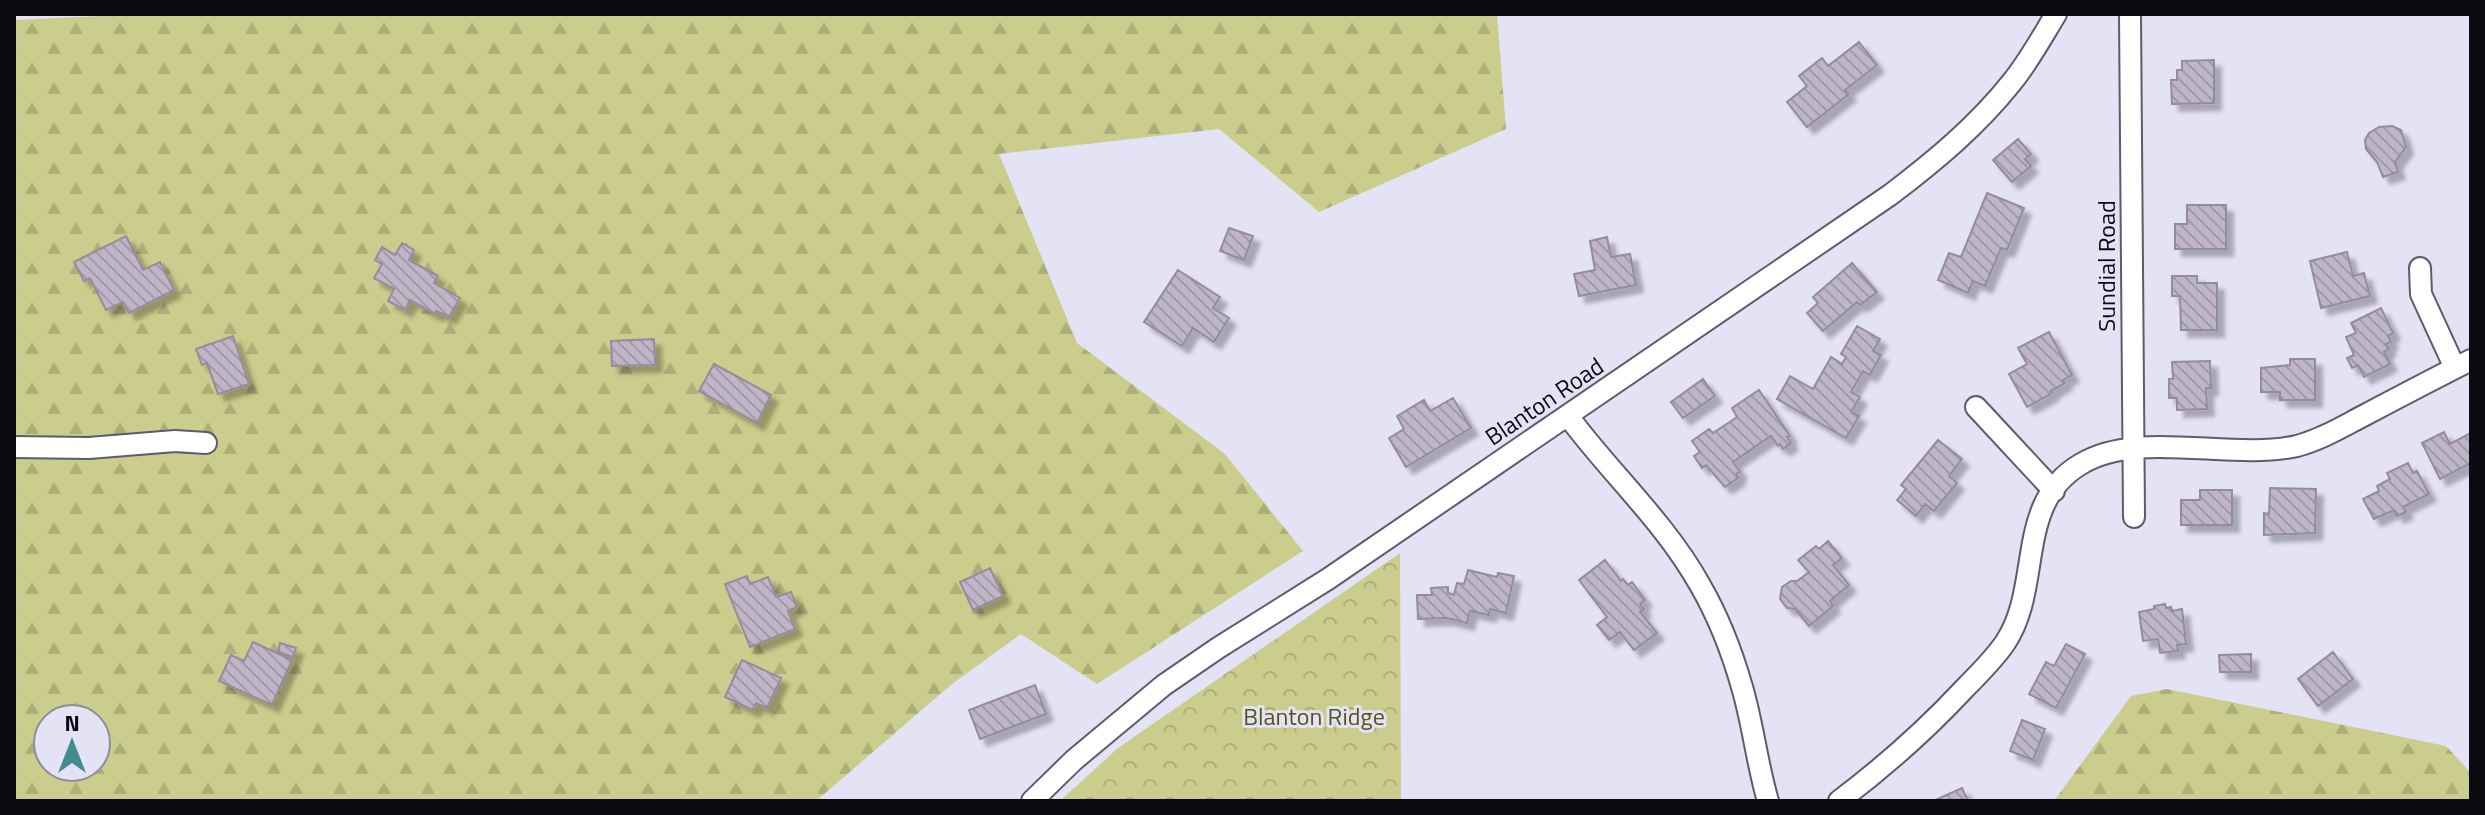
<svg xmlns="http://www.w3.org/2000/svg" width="2485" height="815" font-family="'Titillium Web',sans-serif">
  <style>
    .forest { fill: url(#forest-firs); fill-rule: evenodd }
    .park { fill: url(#park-crowns) }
    .building { fill: url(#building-back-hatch); stroke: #948c9c; stroke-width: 2; filter: url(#shadow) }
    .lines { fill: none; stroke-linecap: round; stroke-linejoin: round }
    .minor-casing { stroke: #5e5b6c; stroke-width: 24 }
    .minor { stroke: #fff; stroke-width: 20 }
    .labels { text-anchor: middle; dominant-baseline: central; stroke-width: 6; stroke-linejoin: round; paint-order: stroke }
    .street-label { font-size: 24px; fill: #0b0a10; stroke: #e4e2f5 }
    .park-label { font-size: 24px; fill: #545517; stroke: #e4e2f5 }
  </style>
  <defs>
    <pattern id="forest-firs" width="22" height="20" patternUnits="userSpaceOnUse" patternTransform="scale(2)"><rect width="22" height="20" fill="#cbcd8c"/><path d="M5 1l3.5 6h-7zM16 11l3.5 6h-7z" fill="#adaf78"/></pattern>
    <pattern id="park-crowns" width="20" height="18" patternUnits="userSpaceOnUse" patternTransform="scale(2)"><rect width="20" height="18" fill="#cbcd8c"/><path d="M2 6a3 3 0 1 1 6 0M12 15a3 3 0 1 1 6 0" fill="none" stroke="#adaf78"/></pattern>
    <pattern id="building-back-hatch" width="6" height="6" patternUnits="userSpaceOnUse" patternTransform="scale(2)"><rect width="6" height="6" fill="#beb5c7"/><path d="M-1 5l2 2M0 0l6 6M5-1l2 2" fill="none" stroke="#a29aaa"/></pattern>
    <filter id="shadow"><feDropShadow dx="7" dy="7" stdDeviation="2" flood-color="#0004"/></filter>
  </defs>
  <rect width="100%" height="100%" fill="#e4e2f5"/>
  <path class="forest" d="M 146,14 L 1497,14 L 1506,129 L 1319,212 L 1219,129 L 999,154 L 1077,343 L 1225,454 L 1303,551 L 1097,684 L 1021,634 L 952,684 L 816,801 L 14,801 L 14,20 ZM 48,719 L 96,719 L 96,767 L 48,767 Z
    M 2167,689 L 2446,746 L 2471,773 L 2471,801 L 2054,801 L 2131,696 Z"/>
  <path class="park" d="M 1400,553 L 1401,801 L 1060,801 L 1118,748 Z"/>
  <path class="building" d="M 1859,42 L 1877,65 L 1845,90 L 1849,94 L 1807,127 L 1787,102 L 1807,86 L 1799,76 L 1822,58 L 1828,66 Z
    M 2214,60 L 2214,103 L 2172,104 L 2171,80 L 2177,80 L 2177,70 L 2182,70 L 2182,61 Z
    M 2392,126 L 2401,130 L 2406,147 L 2395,162 L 2398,172 L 2383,177 L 2377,162 L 2366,149 L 2365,140 L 2369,133 L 2379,127 Z
    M 2018,139 L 2031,154 L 2025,159 L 2031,166 L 2012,182 L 1993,160 Z
    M 1987,193 L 2024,208 L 2007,250 L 2001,248 L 1985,286 L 1973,281 L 1968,293 L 1938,280 L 1949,253 L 1961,257 Z
    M 2187,205 L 2226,205 L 2226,249 L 2175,249 L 2175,224 L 2187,224 Z
    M 1229,228 L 1253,236 L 1244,260 L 1220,251 Z
    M 126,236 L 143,270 L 160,262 L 174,290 L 129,313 L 123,302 L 106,310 L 90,278 L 84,281 L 74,262 Z
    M 1607,237 L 1611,257 L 1630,254 L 1636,285 L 1579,296 L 1574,274 L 1595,270 L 1590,241 Z
    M 402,243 L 414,250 L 409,260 L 438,276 L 434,283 L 460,298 L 449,317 L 436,311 L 435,314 L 410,300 L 405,310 L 388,301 L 394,289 L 374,278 L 382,264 L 375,260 L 382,247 L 395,255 Z
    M 2347,252 L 2353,276 L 2364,273 L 2370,296 L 2321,308 L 2310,261 Z
    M 1852,263 L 1877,292 L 1860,305 L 1857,302 L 1823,331 L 1807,313 L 1818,303 L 1813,297 Z
    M 1178,270 L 1220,297 L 1213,308 L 1229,318 L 1214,342 L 1193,328 L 1182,346 L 1144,322 Z
    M 2172,276 L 2197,276 L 2197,283 L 2217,283 L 2217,330 L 2181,330 L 2180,296 L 2172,296 Z
    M 2381,308 L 2393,333 L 2388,336 L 2391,342 L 2386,344 L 2389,349 L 2384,352 L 2390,364 L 2364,377 L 2358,365 L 2352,368 L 2347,358 L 2354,355 L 2346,337 L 2356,333 L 2351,323 Z
    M 1857,326 L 1880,339 L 1873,351 L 1881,355 L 1870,375 L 1863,371 L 1851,392 L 1860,397 L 1851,412 L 1859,416 L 1846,438 L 1777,399 L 1790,376 L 1813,389 L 1831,357 L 1842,364 L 1846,357 L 1841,354 Z
    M 2049,332 L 2072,375 L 2063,380 L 2065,383 L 2051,391 L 2052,393 L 2027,407 L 2009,374 L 2027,364 L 2018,348 Z
    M 233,336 L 249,384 L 218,394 L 207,363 L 202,365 L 196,349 Z
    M 654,339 L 655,365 L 612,366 L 611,341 Z
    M 2290,359 L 2315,359 L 2315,400 L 2280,400 L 2280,392 L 2261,392 L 2261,368 L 2290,365 Z
    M 2210,361 L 2211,388 L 2206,388 L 2207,409 L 2177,410 L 2177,398 L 2169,398 L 2169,379 L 2173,379 L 2172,362 Z
    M 714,364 L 771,395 L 757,423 L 699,391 Z
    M 1703,379 L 1715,396 L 1683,418 L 1671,402 Z
    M 1759,390 L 1790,436 L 1787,437 L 1791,443 L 1783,449 L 1780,444 L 1778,446 L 1771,436 L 1733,462 L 1740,472 L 1736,474 L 1738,478 L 1725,487 L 1706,465 L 1702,468 L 1694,456 L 1700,452 L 1692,441 L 1709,429 L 1713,433 L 1737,417 L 1732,408 Z
    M 1453,398 L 1471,428 L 1406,467 L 1389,438 L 1404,429 L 1397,416 L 1424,400 L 1430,411 Z
    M 2444,432 L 2450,444 L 2471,433 L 2471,463 L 2440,479 L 2422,443 Z
    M 1938,440 L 1962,459 L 1949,476 L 1957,483 L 1934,511 L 1925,504 L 1916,516 L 1897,500 L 1906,489 L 1901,485 Z
    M 2408,463 L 2413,473 L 2417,471 L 2429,494 L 2403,507 L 2406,512 L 2397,516 L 2394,510 L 2374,519 L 2363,499 L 2379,491 L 2377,486 L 2390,479 L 2387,473 Z
    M 2270,488 L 2316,489 L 2315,533 L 2264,535 L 2264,513 L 2269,514 Z
    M 2200,490 L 2232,490 L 2232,525 L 2181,525 L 2181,500 L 2200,500 Z
    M 1828,541 L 1842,558 L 1833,565 L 1849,585 L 1830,601 L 1833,606 L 1809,626 L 1795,609 L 1787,608 L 1780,599 L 1782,587 L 1791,581 L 1797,581 L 1809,572 L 1798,560 L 1816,546 L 1819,549 Z
    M 1605,560 L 1621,581 L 1623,579 L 1628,585 L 1632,582 L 1645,600 L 1640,604 L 1644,609 L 1640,612 L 1657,633 L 1634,650 L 1620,632 L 1609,640 L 1597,625 L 1607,617 L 1579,580 Z
    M 990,568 L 1003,596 L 973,610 L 960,582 Z
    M 1468,570 L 1497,577 L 1498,573 L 1514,576 L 1506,613 L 1490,609 L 1489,615 L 1470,611 L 1467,623 L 1447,618 L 1418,619 L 1417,595 L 1432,595 L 1431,588 L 1448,587 L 1448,593 L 1454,595 L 1457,583 L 1464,584 Z
    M 747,576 L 750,584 L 768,577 L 776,597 L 791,592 L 797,607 L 788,611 L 795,629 L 750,647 L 725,584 Z
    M 2165,604 L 2166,608 L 2171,607 L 2172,611 L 2182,609 L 2186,644 L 2177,645 L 2178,651 L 2160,653 L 2158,639 L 2143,641 L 2139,612 L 2154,609 L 2154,606 Z
    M 253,642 L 292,660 L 272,705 L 219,681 L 231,655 L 244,661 Z
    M 280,643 L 296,648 L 293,657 L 278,652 Z
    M 2066,644 L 2085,654 L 2056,708 L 2029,694 L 2046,662 L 2054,666 Z
    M 2333,652 L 2353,679 L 2318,706 L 2298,679 Z
    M 2251,654 L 2251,672 L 2220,672 L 2219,655 Z
    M 742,660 L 781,678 L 767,708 L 756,703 L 753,710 L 725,697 Z
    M 1035,685 L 1046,714 L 980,739 L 969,710 Z
    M 2022,720 L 2045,729 L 2033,760 L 2010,751 Z
    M 1962,788 L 1968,801 L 1936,801 L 1935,800 Z"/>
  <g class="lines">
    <defs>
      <path id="minor" d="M 2130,14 L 2134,517
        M 2420,268 L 2421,294 L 2455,368
        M 1976,407 L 2054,491
        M 1568,416 C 1610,473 1665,522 1700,585 C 1718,616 1732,652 1742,687 C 1753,724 1757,764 1768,801
        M 14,447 L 89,448 L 175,441 L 206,443
        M 1032,801 L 1074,760 L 1164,685 L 1218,648 L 1328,579 L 1890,195 C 1935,161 1977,126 2012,82 C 2029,61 2042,37 2056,14
        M 1839,801 C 1884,767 1926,730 1965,688 C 1979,674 1994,659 2005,643 C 2043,587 2014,503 2081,464 C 2139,429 2231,461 2297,446 C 2320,440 2342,427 2363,416 C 2399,397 2435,378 2471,360"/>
    </defs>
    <use href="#minor" class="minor-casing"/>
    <use href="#minor" class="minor"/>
  </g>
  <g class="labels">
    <g class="street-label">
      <text transform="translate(2106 266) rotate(-90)">Sundial Road</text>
      <text transform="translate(1544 401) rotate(-34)">Blanton Road</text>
    </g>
    <g class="park-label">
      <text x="1314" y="716">Blanton Ridge</text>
    </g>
  </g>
  <rect width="2485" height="815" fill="none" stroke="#0b0a10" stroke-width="32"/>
  <g transform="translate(72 743)"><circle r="38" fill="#e4e2f5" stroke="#8d8c99" stroke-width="2"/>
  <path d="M0-6L14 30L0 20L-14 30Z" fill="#448b91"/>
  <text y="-12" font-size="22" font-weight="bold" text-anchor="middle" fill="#0b0a10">N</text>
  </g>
</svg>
